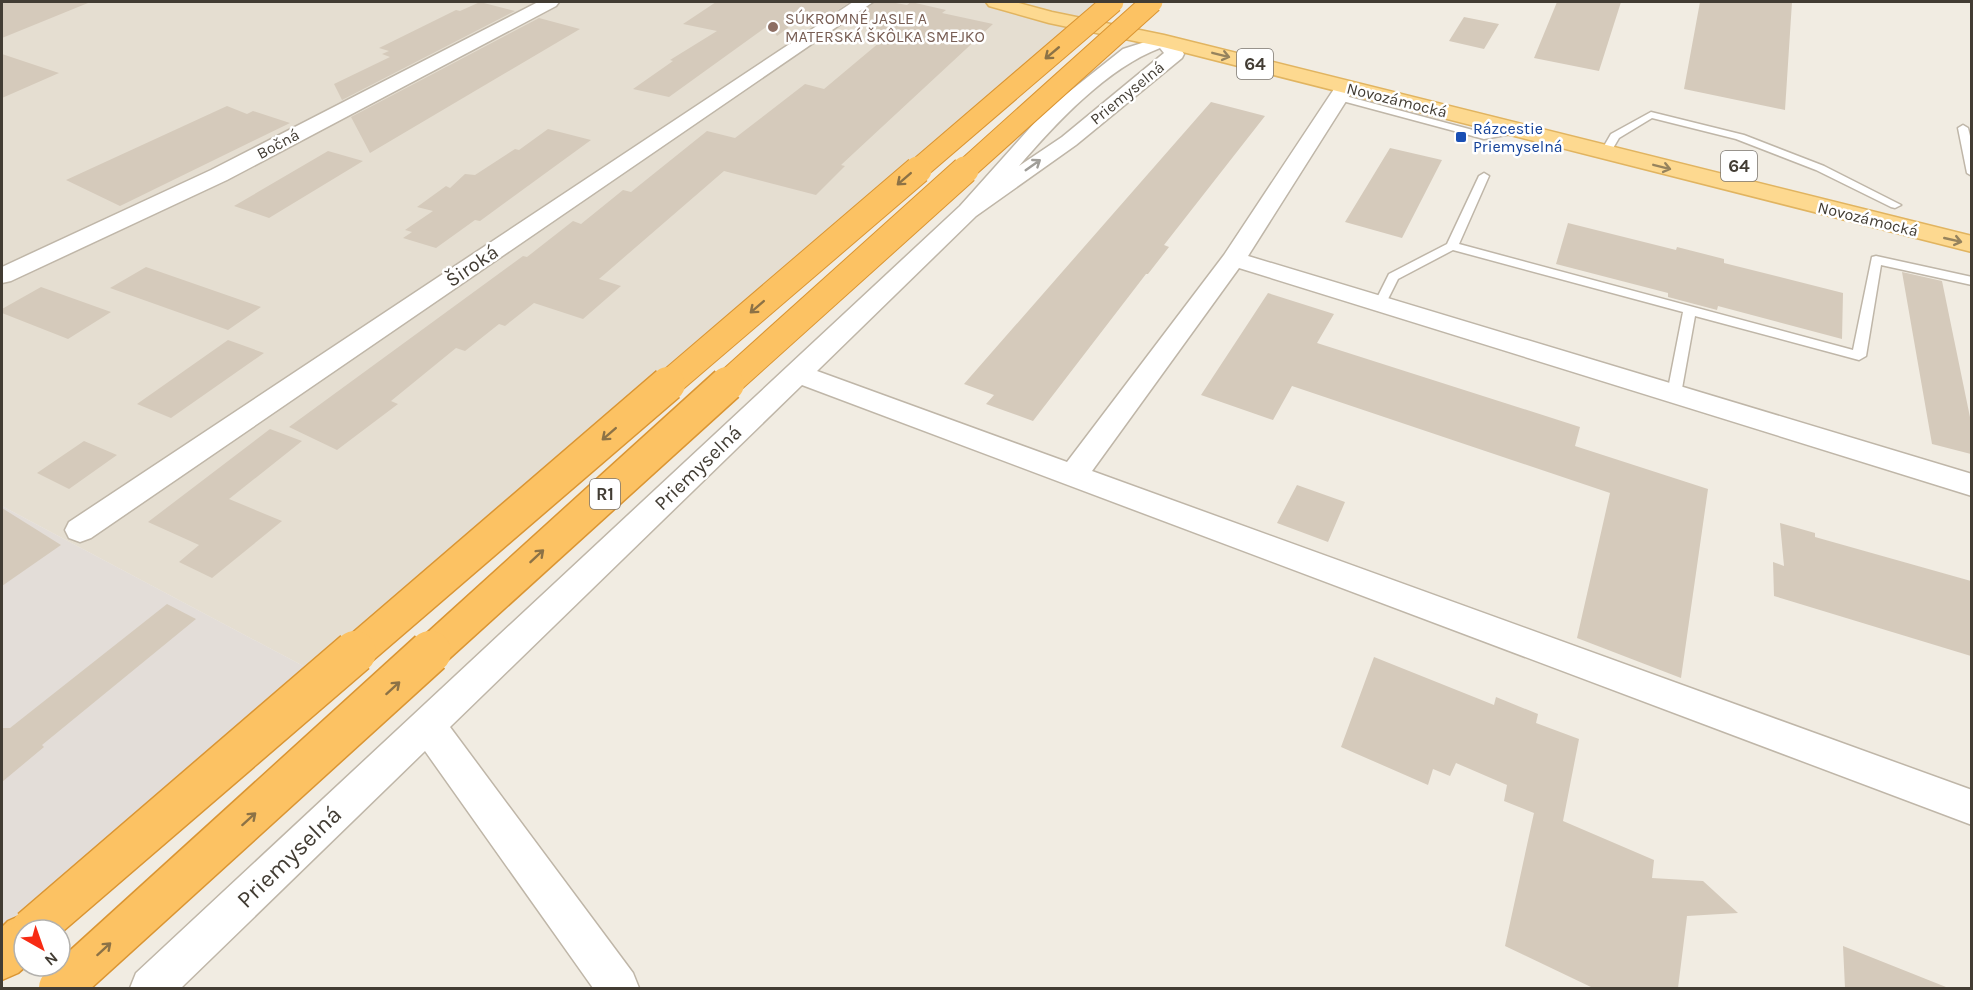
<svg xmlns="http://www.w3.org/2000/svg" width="1973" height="990" font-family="Karla,sans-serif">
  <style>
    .residential { fill: #e5ded1 }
    .industrial { fill: #e3ddd8 }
    .building { fill: #d5cabb }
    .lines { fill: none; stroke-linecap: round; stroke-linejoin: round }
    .service-casing { stroke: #bfb6a8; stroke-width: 3 }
    .minor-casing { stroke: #bfb6a8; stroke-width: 3 }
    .primary-casing { stroke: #e1b460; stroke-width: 3 }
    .motorway-casing { stroke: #da9533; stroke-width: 3 }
    .service { fill: #fff; fill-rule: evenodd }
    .minor { fill: #fff; fill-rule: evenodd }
    .primary { fill: #fdd990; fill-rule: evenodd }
    .motorway { fill: #fcc263; fill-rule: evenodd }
    .motorway-bridge-far3-casing { stroke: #da9533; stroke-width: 23; stroke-linecap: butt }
    .motorway-bridge-far2-casing { stroke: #da9533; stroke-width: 29; stroke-linecap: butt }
    .motorway-bridge-far1-casing { stroke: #da9533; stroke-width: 37; stroke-linecap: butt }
    .motorway-bridge-casing { stroke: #da9533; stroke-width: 45; stroke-linecap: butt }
    .motorway-bridge-far3 { stroke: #fcc263; stroke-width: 21 }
    .motorway-bridge-far2 { stroke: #fcc263; stroke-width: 27 }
    .motorway-bridge-far1 { stroke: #fcc263; stroke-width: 34 }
    .motorway-bridge { stroke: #fcc263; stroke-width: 42 }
    .oneway { stroke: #8c7246 }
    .oneway2 { stroke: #96835d }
    .oneway3 { stroke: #a09e99 }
    .education-dot { fill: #8d6e63; stroke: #fff; stroke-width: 2 }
    .transit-dot { fill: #1a4fb4; stroke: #fff; stroke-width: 2 }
    .labels { text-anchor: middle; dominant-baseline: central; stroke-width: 5; stroke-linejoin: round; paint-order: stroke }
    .far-education-label { font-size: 16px; fill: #785e54; stroke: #fff; text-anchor: start }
    .far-street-label { font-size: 16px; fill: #423c33; stroke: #fff }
    .far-transit-label { font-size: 16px; fill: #164399; stroke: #fff; text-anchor: start }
    .shield { fill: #fff; stroke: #7b7670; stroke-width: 1.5 }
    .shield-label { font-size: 18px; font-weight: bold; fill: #423c33 }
    .street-label { font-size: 20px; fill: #423c33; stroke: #fff }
    .near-street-label { font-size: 24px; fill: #423c33; stroke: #fff }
  </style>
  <rect width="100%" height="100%" fill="#f1ece2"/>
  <path class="residential" d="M 2,2 L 1106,2 L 324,677 L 2,506 Z"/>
  <path class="industrial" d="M 2,506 L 324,677 L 2,955 Z"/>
  <path class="building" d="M 2,2 L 88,2 L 88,3 L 2,38 Z
    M 480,2 L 515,11 L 342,100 L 334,84 L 390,57 L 382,54 L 389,51 L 379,48 L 456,10 L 460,11 Z
    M 716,2 L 850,2 L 824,19 L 805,15 L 777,36 L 769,25 L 669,97 L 633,89 L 673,61 L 670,60 L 717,31 L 683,24 Z
    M 875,2 L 890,2 L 907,5 L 911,2 L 946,10 L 942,13 L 993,24 L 841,165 L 845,166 L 816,195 L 724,171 L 599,279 L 621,286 L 583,319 L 534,303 L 505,326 L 499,324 L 465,351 L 456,348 L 391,401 L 398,404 L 337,450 L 289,427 L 523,256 L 527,257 L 573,221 L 581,224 L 623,190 L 631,192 L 707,131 L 735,138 L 805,84 L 824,89 L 892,32 L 846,23 Z
    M 1557,2 L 1621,2 L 1599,71 L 1534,58 Z
    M 1700,2 L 1792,2 L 1785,110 L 1684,89 Z
    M 1464,17 L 1499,24 L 1484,49 L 1449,41 Z
    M 539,18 L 580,29 L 370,153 L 351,117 Z
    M 2,54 L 59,73 L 2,98 Z
    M 1211,102 L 1265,116 L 1164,245 L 1169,247 L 1148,274 L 1146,274 L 1033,421 L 986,404 L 994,395 L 964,384 Z
    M 227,106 L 247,114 L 253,111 L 290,123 L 120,206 L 66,180 Z
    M 548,129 L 591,140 L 480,221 L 475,220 L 436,248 L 403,238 L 412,232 L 405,230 L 433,211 L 417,207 L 446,186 L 450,188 L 465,174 L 475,175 L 515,149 L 519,150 Z
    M 1390,148 L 1442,160 L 1402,238 L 1345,222 Z
    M 328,151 L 363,161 L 269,218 L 234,206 Z
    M 1568,223 L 1676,250 L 1677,247 L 1724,259 L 1724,263 L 1843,293 L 1842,339 L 1718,306 L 1717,310 L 1668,297 L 1668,293 L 1556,264 Z
    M 146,267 L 261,307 L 228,330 L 110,288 Z
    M 1902,272 L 1942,281 L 1971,422 L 1971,454 L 1932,444 Z
    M 41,287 L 111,312 L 68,339 L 2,313 L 2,309 Z
    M 1268,293 L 1334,314 L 1317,343 L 1580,427 L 1575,446 L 1708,489 L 1681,678 L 1577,638 L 1610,493 L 1292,386 L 1273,420 L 1201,395 Z
    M 228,340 L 264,353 L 171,418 L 137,404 Z
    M 270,429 L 302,441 L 229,499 L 282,521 L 212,578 L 179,562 L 199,545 L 148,522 Z
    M 84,441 L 117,455 L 69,489 L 37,473 Z
    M 1297,485 L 1345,502 L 1328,542 L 1277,523 Z
    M 2,508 L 61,545 L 2,586 Z
    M 1780,523 L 1815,533 L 1815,537 L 1971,581 L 1971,656 L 1774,596 L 1773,562 L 1784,566 Z
    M 167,604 L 196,619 L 42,745 L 44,747 L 2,782 L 2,728 L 10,728 Z
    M 1374,657 L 1494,705 L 1496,697 L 1538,714 L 1536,723 L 1579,739 L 1563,821 L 1654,860 L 1652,878 L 1703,881 L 1738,913 L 1687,916 L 1678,988 L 1593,988 L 1505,946 L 1534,813 L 1504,801 L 1507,785 L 1456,763 L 1450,776 L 1433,769 L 1428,785 L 1341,747 Z
    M 1843,946 L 1946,987 L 1945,988 L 1845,988 Z"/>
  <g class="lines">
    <defs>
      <path id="service" d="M 1338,94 L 1484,133 L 1517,127 L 1522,130 L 1517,133 L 1484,139 L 1335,99 L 1333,97 Z
        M 1651,112 L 1744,135 L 1824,166 L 1901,205 L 1895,208 L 1891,207 L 1816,170 L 1736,139 L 1652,118 L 1619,138 L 1609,155 L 1601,155 L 1600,153 L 1611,134 Z
        M 1963,125 L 1968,128 L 1972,144 L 1972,176 L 1967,173 L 1958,128 Z
        M 1484,173 L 1489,176 L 1459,244 L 1853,350 L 1872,257 L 1876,256 L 1972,277 L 1972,285 L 1881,265 L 1866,356 L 1859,360 L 1695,316 L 1681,394 L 1674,399 L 1667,394 L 1683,312 L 1453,250 L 1398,279 L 1384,307 L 1376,307 L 1374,304 L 1389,274 L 1447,244 L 1479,176 Z"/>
      <path id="minor" d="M 538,2 L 559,2 L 556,6 L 227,180 L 11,281 L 2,283 L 2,267 L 211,170 Z
        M 853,2 L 873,2 L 91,538 L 80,542 L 69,538 L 65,530 L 69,522 Z
        M 1164,36 C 1173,38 1179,46 1184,54 L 1182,58 L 1076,145 L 976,216 L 817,371 L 1067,462 L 1224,255 L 1338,83 L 1352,83 L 1355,87 L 1248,256 L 1972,474 L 1972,496 L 1239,268 L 1092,471 L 1972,790 L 1972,825 L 802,385 L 450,727 L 633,973 L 639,988 L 593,988 L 425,751 L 181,988 L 130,988 L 136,973 L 960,206 L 1045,111 L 1123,49 ZM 1160,48 L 1164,53 L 1062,137 L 1019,166 C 1056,123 1107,68 1160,48 Z"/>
      <path id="primary" d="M 986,2 L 1015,2 L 1052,12 L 1164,35 L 1972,236 L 1972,252 L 1163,47 L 1049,23 L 989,6 Z"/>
      <path id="motorway" d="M 24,914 L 40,921 L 44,930 L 24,930 L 24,966 L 26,966 L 18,973 L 2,980 L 2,927 L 8,921 Z"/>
    </defs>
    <use href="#service" class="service-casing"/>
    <use href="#minor" class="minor-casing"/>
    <use href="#primary" class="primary-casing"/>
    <use href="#motorway" class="motorway-casing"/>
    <use href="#service" class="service"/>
    <use href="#minor" class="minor"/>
    <use href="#primary" class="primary"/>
    <use href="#motorway" class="motorway"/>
    <defs>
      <path id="motorway-bridge-far3" d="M 916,171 L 1113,2
        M 964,171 L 1152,2"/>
      <path id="motorway-bridge-far2" d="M 667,385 L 918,170
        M 726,385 L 965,170"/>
      <path id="motorway-bridge-far1" d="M 354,654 L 668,384
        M 429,654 L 727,384"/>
      <path id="motorway-bridge" d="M 32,930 L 355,652
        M 60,988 L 430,652"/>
    </defs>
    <use href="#motorway-bridge-far3" class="motorway-bridge-far3-casing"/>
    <use href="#motorway-bridge-far2" class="motorway-bridge-far2-casing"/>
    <use href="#motorway-bridge-far1" class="motorway-bridge-far1-casing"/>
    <use href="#motorway-bridge" class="motorway-bridge-casing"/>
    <use href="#motorway-bridge-far3" class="motorway-bridge-far3"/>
    <use href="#motorway-bridge-far2" class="motorway-bridge-far2"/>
    <use href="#motorway-bridge-far1" class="motorway-bridge-far1"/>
    <use href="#motorway-bridge" class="motorway-bridge"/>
  </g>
  <defs><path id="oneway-shaft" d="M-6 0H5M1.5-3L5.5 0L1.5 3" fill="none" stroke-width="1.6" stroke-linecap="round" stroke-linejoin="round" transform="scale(1.5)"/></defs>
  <g class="oneway">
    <use href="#oneway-shaft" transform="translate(1052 53) rotate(140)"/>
    <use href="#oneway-shaft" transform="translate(904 179) rotate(139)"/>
    <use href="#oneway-shaft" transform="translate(757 307) rotate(139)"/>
    <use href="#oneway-shaft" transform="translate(609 434) rotate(139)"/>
    <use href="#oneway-shaft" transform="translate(537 556) rotate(-43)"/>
    <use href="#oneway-shaft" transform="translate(393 688) rotate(-42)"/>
    <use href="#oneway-shaft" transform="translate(249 819) rotate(-42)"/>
    <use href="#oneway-shaft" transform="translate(104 949) rotate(-42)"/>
  </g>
  <g class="oneway2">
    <use href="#oneway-shaft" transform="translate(1221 55) rotate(14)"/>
    <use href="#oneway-shaft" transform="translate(1662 167) rotate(14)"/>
    <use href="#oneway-shaft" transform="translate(1953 240) rotate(13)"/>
  </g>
  <use class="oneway3" href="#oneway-shaft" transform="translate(1033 165) rotate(-35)"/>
  <circle class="education-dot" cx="773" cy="27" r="6"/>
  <rect class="transit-dot" x="1455" y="131" width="12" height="12" rx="3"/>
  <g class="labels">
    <g class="far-education-label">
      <text x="785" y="18">SÚKROMNÉ JASLE A<tspan x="785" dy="18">MATERSKÁ ŠKÔLKA SMEJKO</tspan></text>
    </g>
    <g class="far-street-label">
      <text transform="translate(1127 93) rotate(-39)">Priemyselná</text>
      <text transform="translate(1397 100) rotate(14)">Novozámocká</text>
      <text transform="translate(278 144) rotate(-28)">Bočná</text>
      <text transform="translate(1868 219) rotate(14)">Novozámocká</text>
    </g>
    <g class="far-transit-label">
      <text x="1473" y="128">Rázcestie<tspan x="1473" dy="18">Priemyselná</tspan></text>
    </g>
    <g class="shield">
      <rect x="1237" y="49" width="36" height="30" rx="4.5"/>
      <rect x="1721" y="151" width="36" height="30" rx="4.5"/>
      <rect x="590" y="479" width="30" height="30" rx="4.5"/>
    </g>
    <g class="shield-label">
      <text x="1255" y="64">64</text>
      <text x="1739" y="166">64</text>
      <text x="605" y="494">R1</text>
    </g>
    <g class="street-label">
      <text transform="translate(472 266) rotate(-34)">Široká</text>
      <text transform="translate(698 468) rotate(-44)">Priemyselná</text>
    </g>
    <g class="near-street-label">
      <text transform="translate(289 857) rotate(-44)">Priemyselná</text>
    </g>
  </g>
  <rect width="1973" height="990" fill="none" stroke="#423c33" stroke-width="6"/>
  <g transform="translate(42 948) rotate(140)"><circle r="28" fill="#ffffff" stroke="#b3b1ad" stroke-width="1.5"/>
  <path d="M0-4.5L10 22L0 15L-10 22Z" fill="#f72b14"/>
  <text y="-9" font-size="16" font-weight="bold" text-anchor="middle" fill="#423c33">N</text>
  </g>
</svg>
